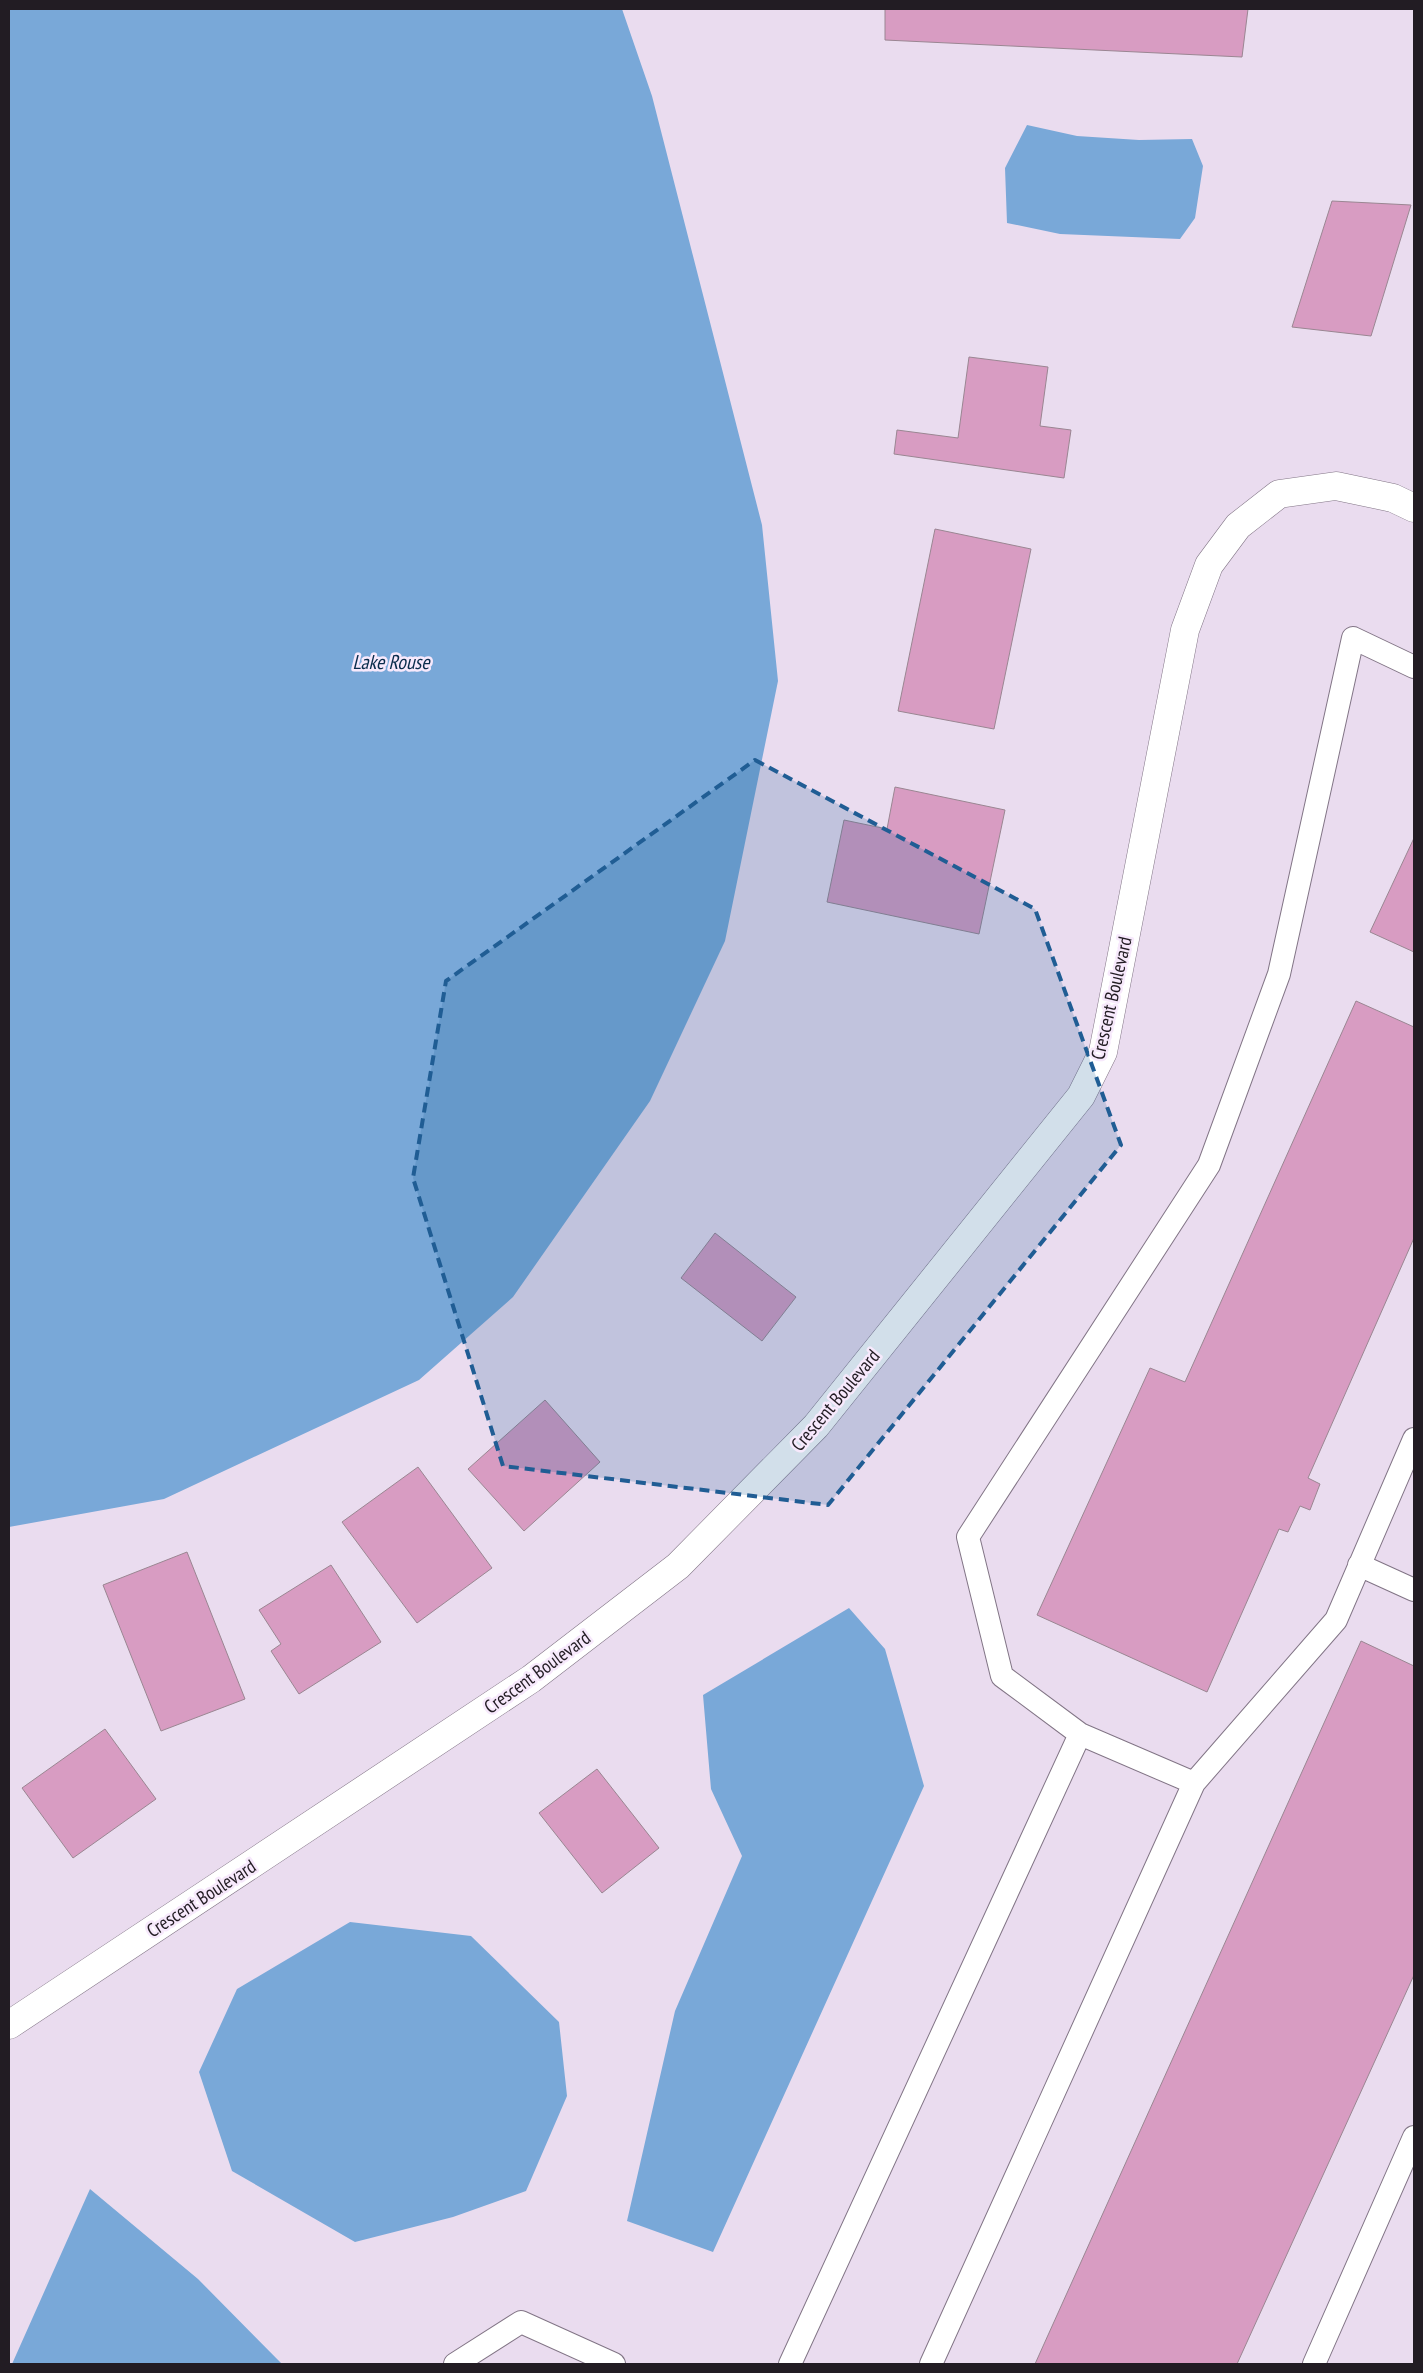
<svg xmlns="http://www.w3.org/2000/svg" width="1423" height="2373" font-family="'PT Sans Narrow',sans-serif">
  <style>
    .water { fill: #79a8d8 }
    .building { fill: #d89cc2; stroke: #9a8692 }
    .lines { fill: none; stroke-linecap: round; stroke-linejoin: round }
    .lane-casing { stroke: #827586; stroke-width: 24 }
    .street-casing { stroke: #827586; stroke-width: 29 }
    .lane { stroke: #fff; stroke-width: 22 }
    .street { stroke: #fff; stroke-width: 28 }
    .marked { fill: #205d94; fill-opacity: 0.2; stroke: #205d94; stroke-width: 4; stroke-dasharray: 10 6; stroke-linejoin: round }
    .labels { text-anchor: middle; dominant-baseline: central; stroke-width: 5; stroke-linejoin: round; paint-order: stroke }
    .street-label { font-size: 19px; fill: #221c23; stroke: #f7e9fc }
    .water-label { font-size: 20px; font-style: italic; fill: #092c4c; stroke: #f7e9fc }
  </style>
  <rect width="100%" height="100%" fill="#eadcef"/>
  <!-- water -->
  <path class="water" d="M 9,9 L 622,9 L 652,96 L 762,525 L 778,681 L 725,941 L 650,1101 L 513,1297 L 419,1380 L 164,1499 L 9,1527 Z
    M 1027,125 L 1077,136 L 1139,140 L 1192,139 L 1203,166 L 1195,218 L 1180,239 L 1060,234 L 1007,223 L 1005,168 Z
    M 849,1608 L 885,1649 L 924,1786 L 713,2252 L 627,2221 L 675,2011 L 742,1856 L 711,1789 L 703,1695 Z
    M 350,1922 L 471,1936 L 559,2022 L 567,2096 L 526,2191 L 453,2217 L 355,2242 L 232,2171 L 199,2072 L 237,1989 Z
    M 90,2189 L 198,2279 L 282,2364 L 12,2364 Z"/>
  <!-- building -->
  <path class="building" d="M 885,9 L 1248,9 L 1242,57 L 885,40 Z
    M 1332,201 L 1411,205 L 1371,336 L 1292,327 Z
    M 969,357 L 1048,367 L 1040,426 L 1071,430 L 1064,478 L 894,454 L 897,430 L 958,438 Z
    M 935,529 L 1031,549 L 994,729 L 898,711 Z
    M 895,787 L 1005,810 L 979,934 L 827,902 L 844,820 L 887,829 Z
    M 1414,838 L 1414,952 L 1370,932 Z
    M 1356,1001 L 1414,1027 L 1414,1238 L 1308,1478 L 1320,1484 L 1310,1510 L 1300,1506 L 1288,1532 L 1279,1529 L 1207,1692 L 1037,1615 L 1150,1368 L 1185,1382 Z
    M 715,1233 L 796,1297 L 762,1341 L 681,1278 Z
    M 545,1400 L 600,1462 L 524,1531 L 468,1469 Z
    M 418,1467 L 492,1568 L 417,1623 L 342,1522 Z
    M 187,1552 L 245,1699 L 161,1731 L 103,1585 Z
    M 331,1565 L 381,1642 L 299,1694 L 271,1651 L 281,1644 L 259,1610 Z
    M 1361,1641 L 1414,1666 L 1414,1975 L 1237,2364 L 1035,2364 Z
    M 105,1729 L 156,1799 L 73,1858 L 22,1788 Z
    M 597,1769 L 659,1848 L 602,1893 L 539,1813 Z"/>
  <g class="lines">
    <defs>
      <path id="lane" d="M 1359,1565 L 1414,1590
        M 1080,1734 L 1002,1676 L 968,1537 L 1209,1165 L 1279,974 L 1353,638 L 1414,667
        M 455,2364 L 521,2322 L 614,2364
        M 790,2364 L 1080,1734 L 1194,1783
        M 931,2364 L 1194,1783 L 1336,1620 L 1414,1439
        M 1314,2364 L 1414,2137"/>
      <path id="street" d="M 9,2025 L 531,1679 L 678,1566 L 816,1426 L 1081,1096 L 1103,1052 L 1185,630 L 1209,565 L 1238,526 L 1279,494 L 1336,486 L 1393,498 L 1414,508"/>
    </defs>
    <!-- lane casing -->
    <use href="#lane" class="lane-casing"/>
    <!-- street casing -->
    <use href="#street" class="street-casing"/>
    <!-- lane -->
    <use href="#lane" class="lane"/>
    <!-- street -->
    <use href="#street" class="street"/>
  </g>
  <!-- marked area -->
  <path class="marked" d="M 755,760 L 1035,909 L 1121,1145 L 828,1505 L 503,1466 L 413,1178 L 446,981 Z"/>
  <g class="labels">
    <!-- street labels -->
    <g class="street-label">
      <text transform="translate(1111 998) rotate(-77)">Crescent Boulevard</text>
      <text transform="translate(835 1400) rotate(-50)">Crescent Boulevard</text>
      <text transform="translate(537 1672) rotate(-36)">Crescent Boulevard</text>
      <text transform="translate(201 1898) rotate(-33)">Crescent Boulevard</text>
    </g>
    <!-- water labels -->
    <g class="water-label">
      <text x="391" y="662">Lake Rouse</text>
    </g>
  </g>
  <!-- border -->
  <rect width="1423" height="2373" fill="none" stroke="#221c23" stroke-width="20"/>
</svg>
